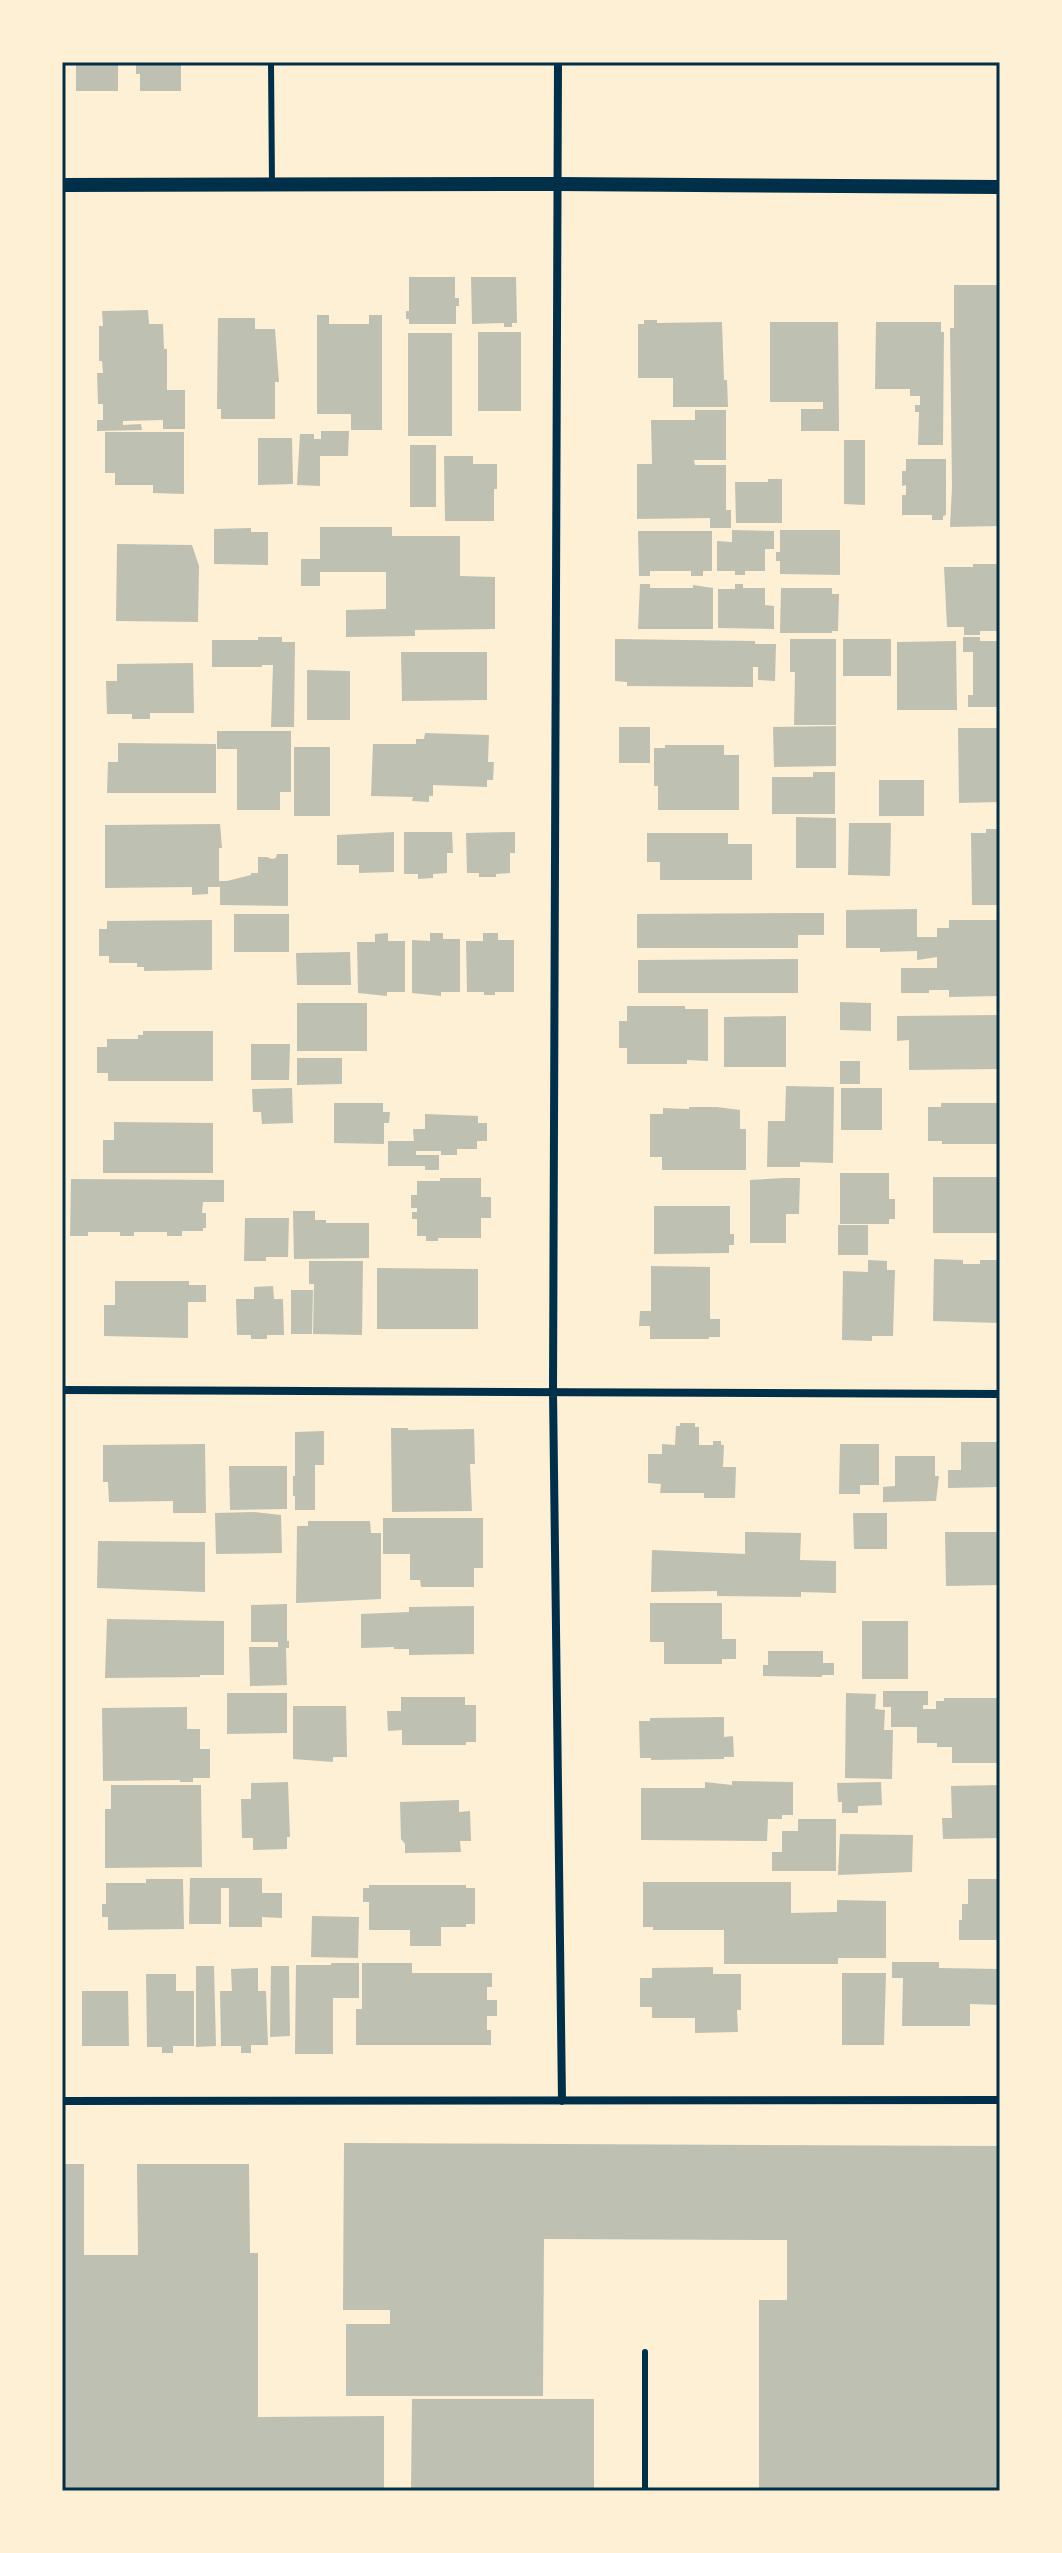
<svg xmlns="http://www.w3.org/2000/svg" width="1062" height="2553" font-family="'Sofia Sans Condensed',sans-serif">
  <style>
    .building { fill: #bec0b2 }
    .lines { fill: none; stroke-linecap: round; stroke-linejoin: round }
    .service { stroke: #003049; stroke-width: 6 }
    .minor { stroke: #003049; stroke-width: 8 }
    .tertiary { stroke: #003049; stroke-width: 14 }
    .neatline { fill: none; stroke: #003049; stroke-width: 3 }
  </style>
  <rect width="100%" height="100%" fill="#fdf0d5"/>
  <!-- building -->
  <path class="building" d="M 76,62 L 118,62 L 118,91 L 76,91 Z
    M 140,62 L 181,62 L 181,91 L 140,91 L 140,74 L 136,74 L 136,64 L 140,64 Z
    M 409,277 L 455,277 L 455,298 L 459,298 L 459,306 L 456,306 L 456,324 L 409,324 L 409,319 L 406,319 L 406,311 L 409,311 Z
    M 471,277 L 516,277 L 517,323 L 512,323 L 512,327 L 504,327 L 504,323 L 472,324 Z
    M 954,285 L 1000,285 L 1000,526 L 950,527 L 952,487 L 950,328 L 954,328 Z
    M 148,310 L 149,324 L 163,324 L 164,349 L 167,349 L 167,390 L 185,390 L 185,429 L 163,429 L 163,420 L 123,421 L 123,425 L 141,424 L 142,430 L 97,431 L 97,420 L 103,420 L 103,404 L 98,404 L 97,373 L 103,373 L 102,361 L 99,361 L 99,326 L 103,326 L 102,311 Z
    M 317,315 L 329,315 L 329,324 L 369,324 L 369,315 L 382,315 L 382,430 L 351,430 L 351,414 L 317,414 Z
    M 218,318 L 255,318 L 255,329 L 275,329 L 279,382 L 275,382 L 275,419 L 221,419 L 221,409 L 217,409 Z
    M 644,320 L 657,320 L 657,323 L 722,322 L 724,380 L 727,380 L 728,407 L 673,407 L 673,378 L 638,378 L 638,324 L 644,324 Z
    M 770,322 L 838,322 L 839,431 L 801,431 L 801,409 L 823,409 L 823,402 L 770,402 Z
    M 876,322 L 941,322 L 941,332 L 944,332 L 943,445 L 918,445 L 919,412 L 915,412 L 915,405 L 920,405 L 920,396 L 910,396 L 910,389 L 875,389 Z
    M 478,332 L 521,332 L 521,411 L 478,411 Z
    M 408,333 L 452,333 L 452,436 L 408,436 Z
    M 695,410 L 726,410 L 726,460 L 694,460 L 695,465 L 726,465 L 726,510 L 731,510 L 731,528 L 710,528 L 710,518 L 637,519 L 637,464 L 652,464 L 651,420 L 695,420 Z
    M 321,431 L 349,431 L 348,456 L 320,456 L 320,486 L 297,485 L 300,434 L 314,434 L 314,439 L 321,439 Z
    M 105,432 L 184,432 L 184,494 L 153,493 L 153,485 L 115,485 L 115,473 L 105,473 Z
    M 258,438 L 292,438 L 293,484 L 258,485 Z
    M 844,440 L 865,440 L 865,505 L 844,504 Z
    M 410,445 L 436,445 L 436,507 L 410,507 Z
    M 444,456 L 473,456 L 473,464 L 497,464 L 497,489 L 494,489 L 494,521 L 445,521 Z
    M 906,459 L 946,459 L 946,515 L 943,516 L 943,520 L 932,520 L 932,515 L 902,515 L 902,495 L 906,495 L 906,485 L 902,486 L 902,471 L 906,471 Z
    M 768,479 L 782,479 L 782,523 L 736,523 L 735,482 L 768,482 Z
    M 320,527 L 392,527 L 392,536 L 460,536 L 460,576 L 495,577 L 495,629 L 415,630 L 415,636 L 346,637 L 346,610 L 386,609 L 386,572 L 320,572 L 320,586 L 301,586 L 301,559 L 320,559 Z
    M 251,528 L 251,532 L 268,532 L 268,565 L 214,564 L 214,529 Z
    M 732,530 L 774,531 L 774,549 L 765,549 L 765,571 L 745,571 L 745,575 L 735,575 L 735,571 L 717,571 L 717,541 L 732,542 Z
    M 780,530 L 840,530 L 840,575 L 780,574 L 780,561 L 776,561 L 776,552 L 780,552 Z
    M 638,531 L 712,531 L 712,571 L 703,571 L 703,576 L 691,576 L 691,571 L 650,571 L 650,576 L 639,576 Z
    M 117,544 L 192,545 L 199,566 L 198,622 L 116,621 Z
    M 973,564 L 1000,564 L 1000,631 L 980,631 L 980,635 L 964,635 L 964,627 L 947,627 L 944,567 L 973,567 Z
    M 640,584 L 650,584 L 650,588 L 693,588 L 693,585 L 713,588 L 713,629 L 638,629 Z
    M 735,584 L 743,584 L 743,588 L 765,588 L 765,605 L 774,606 L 774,629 L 718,628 L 718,589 L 735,589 Z
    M 781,588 L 832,588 L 832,594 L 839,594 L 838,631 L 832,631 L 832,633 L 780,633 Z
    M 258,637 L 282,637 L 282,642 L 295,642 L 294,727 L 271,727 L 273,665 L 262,665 L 262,667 L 212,667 L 212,640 L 258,640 Z
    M 963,637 L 980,637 L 980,641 L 1000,641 L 1000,707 L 968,707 L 968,695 L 973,695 L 973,652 L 963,652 Z
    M 615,639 L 755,641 L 755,644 L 776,644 L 775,681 L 758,680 L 758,667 L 753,667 L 753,687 L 627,686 L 627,682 L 615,681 Z
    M 790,639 L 836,639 L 836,725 L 794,725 L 795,672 L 790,672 Z
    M 843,639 L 891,639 L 891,676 L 843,676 Z
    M 956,641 L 957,710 L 897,710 L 897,642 Z
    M 401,652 L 487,652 L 487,700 L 402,701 Z
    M 193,663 L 194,713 L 150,713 L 150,719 L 132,719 L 132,714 L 107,714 L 106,681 L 117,681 L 117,664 Z
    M 307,670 L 350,671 L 350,720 L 307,720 Z
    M 836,726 L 836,766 L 774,767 L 773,727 Z
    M 619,727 L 650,727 L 650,763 L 619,763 Z
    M 958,728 L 1000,728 L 1000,802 L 959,803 Z
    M 217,731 L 291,731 L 291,792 L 280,792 L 280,810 L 237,810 L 237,749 L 217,749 Z
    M 425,733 L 489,735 L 488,762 L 494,762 L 493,780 L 487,780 L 487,787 L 433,785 L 433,796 L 429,796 L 429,802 L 412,801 L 413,797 L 371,796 L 373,744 L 416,744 L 416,739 L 424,739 Z
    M 118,743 L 216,744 L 216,793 L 107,793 L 108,762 L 118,762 Z
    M 665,745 L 724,745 L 724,755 L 739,755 L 739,810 L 658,810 L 658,786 L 654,786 L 654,748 L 665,748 Z
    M 294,747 L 330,747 L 330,816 L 294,816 Z
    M 813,772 L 835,772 L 835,814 L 772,814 L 772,777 L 813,777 Z
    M 879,780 L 924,780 L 924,816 L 879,816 Z
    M 796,817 L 836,818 L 836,868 L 796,868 Z
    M 849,823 L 891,823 L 890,876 L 848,875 Z
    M 220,824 L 222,848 L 219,848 L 219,881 L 227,881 L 251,875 L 251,873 L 258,873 L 258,857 L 267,857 L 272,859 L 276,858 L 277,854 L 288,854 L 288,906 L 220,905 L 220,887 L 208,887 L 208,894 L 192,895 L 192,887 L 105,888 L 105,825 Z
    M 986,829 L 998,829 L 1000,833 L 999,905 L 972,905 L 971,833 L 986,833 Z
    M 394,832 L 394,872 L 359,873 L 359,865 L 337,865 L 337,835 Z
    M 404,832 L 452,832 L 453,853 L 447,853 L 447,873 L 433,874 L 433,878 L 418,879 L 418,874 L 404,874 Z
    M 515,832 L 515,853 L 510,853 L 510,873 L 496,874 L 496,877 L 479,877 L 479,873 L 467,873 L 466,833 Z
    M 647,833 L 728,833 L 728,844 L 752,844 L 752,880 L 660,880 L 660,862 L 647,862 Z
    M 917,909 L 917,937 L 937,937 L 937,928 L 949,928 L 949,920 L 1000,920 L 1000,996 L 949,997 L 949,990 L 929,990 L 929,993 L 901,993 L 901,968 L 937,968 L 937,957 L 917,960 L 917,951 L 880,952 L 880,948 L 846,948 L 846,910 Z
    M 796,913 L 824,913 L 824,935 L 798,935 L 798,948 L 637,948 L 637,914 Z
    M 234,914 L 289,914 L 289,952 L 234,952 Z
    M 212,920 L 212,970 L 144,971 L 144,967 L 137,967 L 137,963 L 109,963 L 109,956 L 99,956 L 99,929 L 107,929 L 107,921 Z
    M 388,933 L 388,941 L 405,941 L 405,992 L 387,992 L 387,996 L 358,993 L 357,942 L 375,942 L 375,934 Z
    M 430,933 L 443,933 L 443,939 L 460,939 L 460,992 L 441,992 L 441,996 L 412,993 L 412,940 L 430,941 Z
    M 483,933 L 498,933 L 498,940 L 514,940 L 514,992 L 495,992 L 495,995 L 484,995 L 484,992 L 467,992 L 466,941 L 483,941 Z
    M 350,952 L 351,985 L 297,985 L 296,953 Z
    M 798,959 L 798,993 L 638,993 L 638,960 Z
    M 840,1002 L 871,1003 L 871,1031 L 840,1030 Z
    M 297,1003 L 367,1003 L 367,1051 L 297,1051 Z
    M 627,1006 L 685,1006 L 685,1009 L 708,1009 L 708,1061 L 687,1060 L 687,1064 L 627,1064 L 627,1048 L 619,1048 L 619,1021 L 627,1021 Z
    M 1000,1015 L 1000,1069 L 909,1070 L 909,1040 L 897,1041 L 897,1016 Z
    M 786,1016 L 786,1067 L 724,1067 L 724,1017 Z
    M 143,1031 L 213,1031 L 213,1081 L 108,1081 L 108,1073 L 97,1073 L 97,1047 L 107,1047 L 107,1039 L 138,1039 L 138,1035 L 143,1035 Z
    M 251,1044 L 290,1044 L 289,1080 L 251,1080 Z
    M 297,1058 L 342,1058 L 342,1084 L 297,1085 Z
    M 840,1061 L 860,1061 L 860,1084 L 840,1084 Z
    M 786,1086 L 834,1087 L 833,1163 L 800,1162 L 800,1167 L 767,1167 L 768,1121 L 785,1121 Z
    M 292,1088 L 293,1123 L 262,1124 L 261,1112 L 253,1112 L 252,1089 Z
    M 841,1088 L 882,1088 L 882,1130 L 841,1130 Z
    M 334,1103 L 383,1103 L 383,1112 L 390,1112 L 389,1123 L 384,1123 L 384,1144 L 334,1143 Z
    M 941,1103 L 1000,1103 L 1000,1144 L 942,1144 L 942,1141 L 928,1141 L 928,1107 L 941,1107 Z
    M 689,1107 L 717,1107 L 740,1110 L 740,1129 L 746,1129 L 746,1170 L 662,1170 L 662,1157 L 650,1157 L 650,1114 L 663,1114 L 663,1108 L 689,1109 Z
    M 425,1114 L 478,1116 L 478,1123 L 487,1123 L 487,1141 L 477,1141 L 477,1149 L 457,1149 L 457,1155 L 441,1155 L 441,1151 L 416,1151 L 416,1155 L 439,1155 L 439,1170 L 425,1170 L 425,1166 L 388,1166 L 388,1141 L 414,1141 L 413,1129 L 425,1129 Z
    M 114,1122 L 213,1123 L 213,1173 L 103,1173 L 103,1140 L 114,1140 Z
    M 840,1173 L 889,1173 L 889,1199 L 895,1199 L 895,1219 L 889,1219 L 889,1224 L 840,1224 Z
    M 933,1177 L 1000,1177 L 1000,1233 L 933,1233 Z
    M 440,1178 L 481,1178 L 481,1197 L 491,1197 L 491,1218 L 481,1218 L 481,1238 L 438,1238 L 438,1241 L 426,1241 L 426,1236 L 417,1236 L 417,1219 L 412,1219 L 412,1212 L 417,1212 L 417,1208 L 411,1208 L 411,1195 L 417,1195 L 417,1181 L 440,1181 Z
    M 784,1178 L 800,1178 L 799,1214 L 786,1214 L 786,1243 L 750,1243 L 750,1180 Z
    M 71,1179 L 224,1180 L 224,1202 L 203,1202 L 202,1213 L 206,1213 L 206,1228 L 203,1228 L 203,1231 L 182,1231 L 182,1236 L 167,1236 L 167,1232 L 134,1232 L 134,1236 L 120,1236 L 120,1232 L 88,1232 L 88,1236 L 70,1236 Z
    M 654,1206 L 730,1206 L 730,1234 L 734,1234 L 734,1245 L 729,1245 L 729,1253 L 654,1254 Z
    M 293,1211 L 315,1211 L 315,1220 L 326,1220 L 326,1223 L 369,1223 L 369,1258 L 294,1259 Z
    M 245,1218 L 289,1218 L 288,1257 L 266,1257 L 266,1261 L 244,1261 Z
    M 838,1225 L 868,1225 L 868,1255 L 838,1255 Z
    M 934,1259 L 963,1260 L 963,1264 L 980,1264 L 980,1260 L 1000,1260 L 1000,1323 L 933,1321 Z
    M 868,1260 L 887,1261 L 887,1270 L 895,1270 L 893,1336 L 872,1336 L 872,1341 L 842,1340 L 843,1271 L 868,1272 Z
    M 309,1261 L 363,1261 L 362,1335 L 313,1334 L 314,1284 L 309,1284 Z
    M 651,1266 L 710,1267 L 710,1319 L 720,1319 L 720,1337 L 709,1337 L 709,1339 L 650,1339 L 650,1326 L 639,1326 L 640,1311 L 651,1311 Z
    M 377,1268 L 478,1269 L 478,1329 L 377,1329 Z
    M 115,1281 L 189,1281 L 189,1285 L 206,1285 L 206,1302 L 188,1302 L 188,1338 L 104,1336 L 104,1305 L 115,1305 Z
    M 273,1286 L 274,1299 L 283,1299 L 284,1335 L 267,1335 L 267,1339 L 251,1339 L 251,1335 L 237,1335 L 236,1299 L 254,1299 L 254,1287 Z
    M 291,1290 L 313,1290 L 312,1334 L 291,1334 Z
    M 680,1423 L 695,1423 L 695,1427 L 699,1427 L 699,1445 L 713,1445 L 713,1441 L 721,1441 L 721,1445 L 724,1445 L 723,1467 L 736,1467 L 735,1498 L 704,1498 L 704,1493 L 660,1493 L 661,1484 L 648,1483 L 648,1454 L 662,1454 L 662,1444 L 675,1445 L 676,1426 L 680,1426 Z
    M 391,1428 L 408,1428 L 408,1430 L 474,1429 L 475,1464 L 470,1464 L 472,1511 L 392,1512 Z
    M 324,1431 L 324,1465 L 315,1465 L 315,1510 L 295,1510 L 295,1496 L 293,1496 L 293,1476 L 295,1476 L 295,1432 Z
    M 961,1442 L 1000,1442 L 1000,1487 L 948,1488 L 948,1470 L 961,1470 Z
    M 205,1444 L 206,1513 L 173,1513 L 173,1501 L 109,1502 L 108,1482 L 103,1482 L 103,1445 Z
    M 840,1444 L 879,1444 L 879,1485 L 860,1485 L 860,1494 L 839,1494 Z
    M 895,1456 L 935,1456 L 935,1476 L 939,1476 L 936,1501 L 883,1502 L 883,1487 L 895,1486 Z
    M 229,1466 L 287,1466 L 287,1509 L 230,1510 Z
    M 254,1512 L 281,1515 L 282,1553 L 216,1554 L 215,1513 Z
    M 853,1513 L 887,1513 L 887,1549 L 854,1549 Z
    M 383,1518 L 483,1518 L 483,1568 L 474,1568 L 474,1587 L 421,1587 L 420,1580 L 410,1580 L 410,1554 L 383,1554 Z
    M 308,1521 L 370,1521 L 371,1533 L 381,1533 L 381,1599 L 296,1603 L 297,1526 L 308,1526 Z
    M 745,1532 L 801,1533 L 800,1560 L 836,1561 L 836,1593 L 801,1592 L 801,1597 L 717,1596 L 717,1591 L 651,1592 L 652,1550 L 745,1554 Z
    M 945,1532 L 1000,1532 L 1000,1585 L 946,1586 Z
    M 98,1541 L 205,1542 L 205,1592 L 97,1588 Z
    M 650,1603 L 722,1603 L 722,1639 L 736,1639 L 736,1659 L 722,1659 L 722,1664 L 664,1664 L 664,1642 L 650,1642 Z
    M 287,1604 L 287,1641 L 289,1641 L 289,1648 L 286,1648 L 287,1685 L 250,1686 L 249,1647 L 278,1647 L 278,1642 L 251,1642 L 251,1605 Z
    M 474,1606 L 474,1654 L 409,1655 L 409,1649 L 394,1649 L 394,1647 L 361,1648 L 361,1614 L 409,1612 L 409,1607 Z
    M 107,1619 L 224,1621 L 224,1675 L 200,1675 L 200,1677 L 105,1678 Z
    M 862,1621 L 908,1621 L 908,1679 L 862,1679 Z
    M 768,1651 L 823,1651 L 823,1663 L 834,1663 L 834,1675 L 822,1675 L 822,1677 L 763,1676 L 763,1665 L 768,1665 Z
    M 883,1691 L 928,1691 L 928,1705 L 923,1705 L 923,1709 L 936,1709 L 936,1701 L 944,1701 L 944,1698 L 1000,1698 L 999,1763 L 952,1763 L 952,1747 L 937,1747 L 937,1743 L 917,1743 L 917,1727 L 891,1727 L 891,1707 L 883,1707 Z
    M 227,1693 L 287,1693 L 287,1733 L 227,1734 Z
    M 846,1693 L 876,1694 L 875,1709 L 885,1710 L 884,1730 L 893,1730 L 892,1779 L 845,1778 Z
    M 401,1697 L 465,1697 L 465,1705 L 476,1705 L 476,1742 L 466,1742 L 466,1745 L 402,1745 L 402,1730 L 388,1731 L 387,1711 L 401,1711 Z
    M 293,1706 L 346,1706 L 347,1757 L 333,1757 L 333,1762 L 293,1759 Z
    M 187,1707 L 187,1729 L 200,1729 L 200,1749 L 210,1749 L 210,1778 L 193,1778 L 193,1782 L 180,1782 L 180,1780 L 103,1781 L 102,1708 Z
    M 724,1717 L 724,1737 L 733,1736 L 734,1757 L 724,1757 L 724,1759 L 651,1760 L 651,1758 L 640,1758 L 639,1721 L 650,1721 L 650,1718 Z
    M 732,1781 L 793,1782 L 793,1815 L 782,1815 L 782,1819 L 768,1819 L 767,1841 L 641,1840 L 641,1788 L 705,1788 L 705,1782 L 732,1785 Z
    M 288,1782 L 290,1837 L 287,1837 L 287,1849 L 253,1850 L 253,1838 L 242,1838 L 241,1799 L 251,1799 L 251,1783 Z
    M 881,1782 L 882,1805 L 858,1806 L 858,1813 L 842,1813 L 842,1802 L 838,1802 L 837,1783 Z
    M 111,1785 L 201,1785 L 202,1867 L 105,1868 L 105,1809 L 111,1809 Z
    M 1000,1785 L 1000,1838 L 943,1839 L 942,1818 L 952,1818 L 951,1786 Z
    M 459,1800 L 459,1812 L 470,1811 L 471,1841 L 460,1841 L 461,1852 L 405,1853 L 405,1844 L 401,1839 L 400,1802 Z
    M 798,1819 L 836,1819 L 836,1871 L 772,1871 L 772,1852 L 782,1852 L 782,1831 L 798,1831 Z
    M 840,1834 L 913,1835 L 912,1872 L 838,1875 Z
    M 190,1878 L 262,1878 L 262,1893 L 282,1893 L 282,1918 L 262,1917 L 262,1927 L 229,1927 L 229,1888 L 221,1888 L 221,1924 L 189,1924 Z
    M 146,1879 L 183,1879 L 184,1929 L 108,1930 L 108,1917 L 102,1917 L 102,1904 L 106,1904 L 106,1883 L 146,1883 Z
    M 968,1879 L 1000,1879 L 1000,1940 L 959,1940 L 959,1920 L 962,1920 L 962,1904 L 968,1904 Z
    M 643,1882 L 791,1882 L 791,1913 L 837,1912 L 837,1900 L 886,1901 L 886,1958 L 838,1958 L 838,1964 L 724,1964 L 724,1930 L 653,1930 L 653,1927 L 643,1927 Z
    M 369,1885 L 466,1885 L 466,1888 L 475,1888 L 475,1924 L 466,1924 L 466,1927 L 441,1927 L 441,1946 L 410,1946 L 410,1930 L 369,1930 L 369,1902 L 363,1902 L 363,1888 L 369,1888 Z
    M 312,1916 L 359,1917 L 358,1958 L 311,1957 Z
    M 892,1962 L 939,1962 L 939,1968 L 1000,1969 L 1000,2005 L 970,2004 L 970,2026 L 902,2026 L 903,1978 L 892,1978 Z
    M 331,1963 L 359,1963 L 359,1998 L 333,1998 L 333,2054 L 295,2054 L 296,1965 L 331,1965 Z
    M 362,1963 L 412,1963 L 412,1973 L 492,1973 L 492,1987 L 487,1987 L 487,2000 L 497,2000 L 497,2016 L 487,2016 L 487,2030 L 491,2030 L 491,2045 L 356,2045 L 356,2009 L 362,2009 Z
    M 196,1966 L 214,1966 L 216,2046 L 196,2047 Z
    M 271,1966 L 289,1966 L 290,2036 L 270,2037 Z
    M 713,1967 L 713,1974 L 741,1974 L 741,2010 L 737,2010 L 738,2032 L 695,2033 L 695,2018 L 652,2018 L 652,2007 L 640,2007 L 640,1978 L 652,1978 L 652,1968 Z
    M 258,1968 L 258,1991 L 266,1991 L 268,2045 L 251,2045 L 251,2053 L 241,2053 L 241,2046 L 221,2046 L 220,1991 L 232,1991 L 231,1969 Z
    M 842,1973 L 886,1973 L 884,2045 L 842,2045 Z
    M 146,1974 L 176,1974 L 176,1991 L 194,1991 L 194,2046 L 173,2046 L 173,2053 L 162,2053 L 162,2047 L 147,2047 Z
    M 82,1991 L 128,1991 L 129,2046 L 82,2046 Z
    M 344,2143 L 1000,2146 L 1000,2491 L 759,2491 L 759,2300 L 787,2300 L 787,2240 L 544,2239 L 543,2396 L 346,2396 L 346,2324 L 390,2324 L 390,2310 L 343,2310 Z
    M 62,2164 L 84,2164 L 84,2255 L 138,2255 L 137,2164 L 249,2164 L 250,2253 L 258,2253 L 258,2417 L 384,2416 L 384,2491 L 62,2491 Z
    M 412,2399 L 594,2399 L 594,2491 L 411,2491 Z"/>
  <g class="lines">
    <!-- service -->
    <path class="service" d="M 271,62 L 272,185
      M 645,2491 L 645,2352"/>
    <!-- minor -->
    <path class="minor" d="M 558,62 L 553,1392 L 562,2101
      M 62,1390 L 1000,1394
      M 62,2101 L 1000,2100"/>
    <!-- tertiary -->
    <path class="tertiary" d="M 62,185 L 557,184 L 1000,187"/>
  </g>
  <!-- border -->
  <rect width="1062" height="2553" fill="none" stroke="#fdf0d5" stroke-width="128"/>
  <rect x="64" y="64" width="934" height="2425" class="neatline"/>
</svg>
